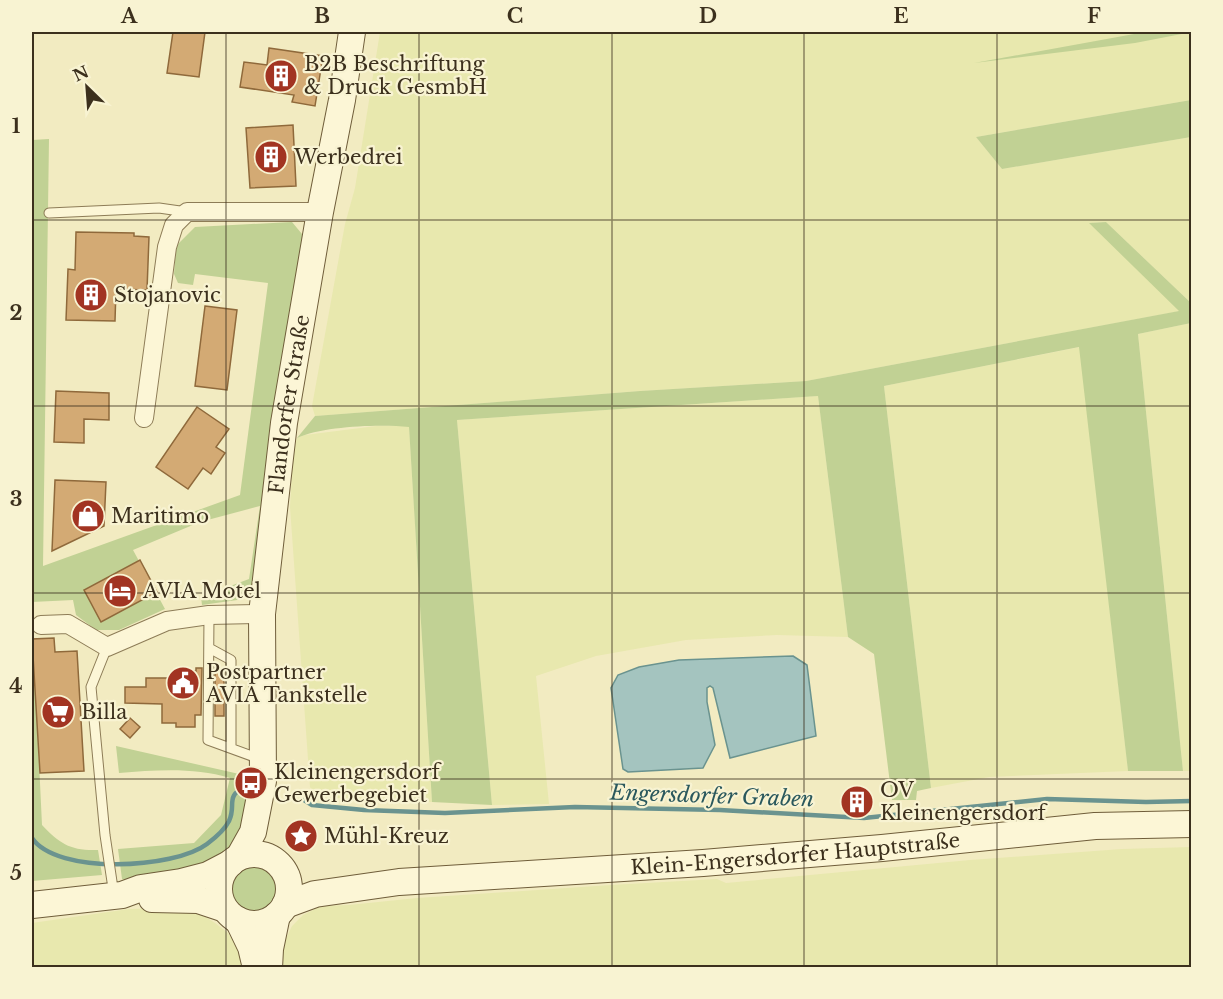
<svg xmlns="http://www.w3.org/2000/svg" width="1223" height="999" font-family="'Libre Baskerville',serif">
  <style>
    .farmland { fill: #e8e8ae }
    .green { fill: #c1d194 }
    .water { fill: #a4c4bf; stroke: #6a938f; stroke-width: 1.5 }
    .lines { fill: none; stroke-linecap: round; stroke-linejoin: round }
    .stream { stroke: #6a938f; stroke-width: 4.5 }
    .building { fill: #d3aa74; stroke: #8f693b; stroke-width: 1.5 }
    .lane-casing { stroke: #8d7c57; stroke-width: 11 }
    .street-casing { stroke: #8d7c57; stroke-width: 20 }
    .secondary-casing { stroke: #6f5d3a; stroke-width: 28 }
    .lane { stroke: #fcf6d6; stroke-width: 9 }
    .street { stroke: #fcf6d6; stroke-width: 18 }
    .secondary { stroke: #fcf6d6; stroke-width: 26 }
    .grid { fill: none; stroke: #3c301d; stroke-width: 1.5; stroke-opacity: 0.55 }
    .labels { text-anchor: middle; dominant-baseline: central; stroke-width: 4.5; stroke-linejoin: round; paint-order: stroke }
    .poi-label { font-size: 20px; fill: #3c301d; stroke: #f8f3d2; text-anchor: start }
    .street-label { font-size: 20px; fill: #3c301d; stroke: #f8f3d2 }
    .water-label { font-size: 21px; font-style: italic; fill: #2a585d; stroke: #f8f3d2 }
    .neatline { fill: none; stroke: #3c301d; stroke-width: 2 }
    .grid-label { font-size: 20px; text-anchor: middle; font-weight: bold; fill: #3c301d }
  </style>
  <rect width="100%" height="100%" fill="#f2ebc1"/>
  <!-- farmland -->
  <path class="farmland" d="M 380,32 L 1191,32 L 1191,100 L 976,137 L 1002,169 L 1191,137 L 1191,303 L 1106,222 L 1090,223 L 1180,311 L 806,381 L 640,391 L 315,416 L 312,406 L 345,224 L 355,188 Z
    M 1191,323 L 1191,771 L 1183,771 L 1138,334 Z
    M 1080,347 L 1128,771 L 989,777 L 931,788 L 884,386 Z
    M 818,396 L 848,637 L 777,635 L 686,640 L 596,656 L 536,676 L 549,804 L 492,805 L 457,420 Z
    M 376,426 L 409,426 L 432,802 L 316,797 L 310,787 L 290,507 L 293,454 L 297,438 L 305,435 Z
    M 1191,847 L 1191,967 L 280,968 L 283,945 L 292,926 L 303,915 L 321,906 L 349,905 L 417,898 L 611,885 L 717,879 L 726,883 L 970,860 L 1122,849 Z
    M 172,908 L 198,912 L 215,923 L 228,933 L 239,950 L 246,968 L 32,968 L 32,923 L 129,909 Z"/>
  <!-- green -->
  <path class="green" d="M 1145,32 L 1192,32 L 1135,43 L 974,63 Z
    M 1191,100 L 1191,137 L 1002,169 L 976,137 Z
    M 49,139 L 43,566 L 240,495 L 268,283 L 195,274 L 193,285 L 178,283 L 174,274 L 176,246 L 195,227 L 292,222 L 307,240 L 254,585 L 237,600 L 202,605 L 201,597 L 249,579 L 260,506 L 200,522 L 133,550 L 165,609 L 119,630 L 96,630 L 76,615 L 73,600 L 32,602 L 32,140 Z
    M 1106,222 L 1191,303 L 1191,323 L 1138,334 L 1183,771 L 1128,771 L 1079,347 L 884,386 L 931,788 L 917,791 L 916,800 L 892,800 L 874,654 L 848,637 L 818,396 L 457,420 L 492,805 L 432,802 L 409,427 C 380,424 323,426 297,438 L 315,416 L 640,391 L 806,381 L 1179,311 L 1089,223 Z
    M 32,614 L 42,825 C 60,844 71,851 98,850 L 102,875 L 32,881 Z
    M 116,746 L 248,776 L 253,802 L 250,822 L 225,858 L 132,882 L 122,879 L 118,849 L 194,843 L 221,815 L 230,778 C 194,767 156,770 119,773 Z
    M228 889a26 26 0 1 1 52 0a26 26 0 1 1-52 0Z"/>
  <!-- water -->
  <path class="water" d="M 793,656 L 807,665 L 816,736 L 730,758 L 713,688 L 710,686 L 707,688 L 707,702 L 715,745 L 703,768 L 628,772 L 623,769 L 611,688 L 618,675 L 639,667 L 679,660 Z"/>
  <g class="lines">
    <!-- stream -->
    <path class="stream" d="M 304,800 L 312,805 L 364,810 L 445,813 L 575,807 L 720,810 L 864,818 L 1047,799 L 1146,802 L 1192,801
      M 32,838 C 57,875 174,869 207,844 C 215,838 225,829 229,821 C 237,804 224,797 246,786"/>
  </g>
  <!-- building -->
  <path class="building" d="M 173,32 L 205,32 L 199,77 L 167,73 Z
    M 269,48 L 323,56 L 315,106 L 292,102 L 294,95 L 240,87 L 244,62 L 267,65 Z
    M 293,125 L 296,186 L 250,188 L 246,128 Z
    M 76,232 L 134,233 L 134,236 L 149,237 L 147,290 L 116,289 L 115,321 L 66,320 L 68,269 L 75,270 Z
    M 205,306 L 237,310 L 227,390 L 195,386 Z
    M 56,391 L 109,393 L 109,420 L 84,419 L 84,443 L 54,442 Z
    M 197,407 L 229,429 L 216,447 L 225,453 L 211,474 L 203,468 L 188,489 L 156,467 Z
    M 55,480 L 106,482 L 104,526 L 52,551 Z
    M 140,560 L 157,592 L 101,622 L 84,590 Z
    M 54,638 L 55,652 L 77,651 L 84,771 L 40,773 L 32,639 Z
    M 196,668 L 202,668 L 201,715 L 195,715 L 195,727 L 176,727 L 176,723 L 162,723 L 162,704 L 125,703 L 125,687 L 146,687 L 146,678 L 176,678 L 180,671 L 196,671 Z
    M 215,668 L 224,669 L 224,716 L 215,716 Z
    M 130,718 L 140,727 L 130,738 L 120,729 Z"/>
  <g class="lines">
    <defs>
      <path id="lane" d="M 49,213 L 159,208 L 187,212
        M 209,615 L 208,740 L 260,759
        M 107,647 L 91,687 L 105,835 L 114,895
        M 209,648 L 231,660 L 231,748"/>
      <path id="street" d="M 144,418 L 167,247 L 174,225 L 187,212 L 320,212
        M 41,625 L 68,624 L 107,647 L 167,621 L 209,615 L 262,614"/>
      <g id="secondary">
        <circle cx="254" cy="889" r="35"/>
        <path id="s1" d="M 239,857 L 253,832 L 263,781 L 262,614 L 284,423 L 320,212 L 342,100 L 352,32"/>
        <path d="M 152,899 L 198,900 L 225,909"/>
        <path d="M 32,905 L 122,895 L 141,888 L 181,882 L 208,875 L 231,863"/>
        <path id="s2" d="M 285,905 L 315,894 L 399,882 L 703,863 L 882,848 L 1095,826 L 1192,824"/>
        <path d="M 238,920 L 251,947 L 256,968"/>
        <path d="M 269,968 L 270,949 L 277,915"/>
      </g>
    </defs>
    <!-- lane casing -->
    <use href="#lane" class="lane-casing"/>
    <!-- street casing -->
    <use href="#street" class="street-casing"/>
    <!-- secondary casing -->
    <use href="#secondary" class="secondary-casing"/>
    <!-- lane -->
    <use href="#lane" class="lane"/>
    <!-- street -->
    <use href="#street" class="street"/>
    <!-- secondary -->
    <use href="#secondary" class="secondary"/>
  </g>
  <!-- grid -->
  <path class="grid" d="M 226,32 L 226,968M 419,32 L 419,968M 612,32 L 612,968M 804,32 L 804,968M 997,32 L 997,968M 32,220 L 1192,220M 32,406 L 1192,406M 32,593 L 1192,593M 32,779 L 1192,779"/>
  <!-- icons -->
  <defs>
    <symbol id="building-disc" viewBox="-11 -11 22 22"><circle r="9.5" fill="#a23422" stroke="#f8f3d2"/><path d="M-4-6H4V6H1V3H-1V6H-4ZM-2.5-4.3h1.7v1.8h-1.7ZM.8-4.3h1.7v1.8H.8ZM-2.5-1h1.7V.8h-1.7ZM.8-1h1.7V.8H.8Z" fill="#fff"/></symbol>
    <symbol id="shop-disc" viewBox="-11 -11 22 22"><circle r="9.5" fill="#a23422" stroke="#f8f3d2"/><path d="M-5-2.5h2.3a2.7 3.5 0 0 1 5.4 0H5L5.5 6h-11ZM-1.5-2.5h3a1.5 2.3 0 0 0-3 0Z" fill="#fff"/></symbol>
    <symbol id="hotel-disc" viewBox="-11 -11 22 22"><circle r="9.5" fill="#a23422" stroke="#f8f3d2"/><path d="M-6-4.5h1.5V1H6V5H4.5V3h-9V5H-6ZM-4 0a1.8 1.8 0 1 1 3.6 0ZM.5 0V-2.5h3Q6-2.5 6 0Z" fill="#fff"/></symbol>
    <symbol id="civic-disc" viewBox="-11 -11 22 22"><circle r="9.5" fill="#a23422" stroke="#f8f3d2"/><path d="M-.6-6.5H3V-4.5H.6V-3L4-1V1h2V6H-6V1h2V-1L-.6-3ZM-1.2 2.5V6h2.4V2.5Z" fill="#fff"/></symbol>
    <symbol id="supermarket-disc" viewBox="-11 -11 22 22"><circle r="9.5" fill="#a23422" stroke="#f8f3d2"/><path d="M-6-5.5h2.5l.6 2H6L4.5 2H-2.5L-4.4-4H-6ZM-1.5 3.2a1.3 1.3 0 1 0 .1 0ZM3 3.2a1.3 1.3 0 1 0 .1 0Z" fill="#fff"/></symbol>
    <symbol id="bus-disc" viewBox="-11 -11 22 22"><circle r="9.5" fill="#a23422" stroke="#f8f3d2"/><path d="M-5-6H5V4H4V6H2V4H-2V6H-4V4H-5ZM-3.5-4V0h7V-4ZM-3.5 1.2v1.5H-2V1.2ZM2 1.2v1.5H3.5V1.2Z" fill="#fff"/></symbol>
    <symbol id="sight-disc" viewBox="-11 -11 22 22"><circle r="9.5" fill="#a23422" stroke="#f8f3d2"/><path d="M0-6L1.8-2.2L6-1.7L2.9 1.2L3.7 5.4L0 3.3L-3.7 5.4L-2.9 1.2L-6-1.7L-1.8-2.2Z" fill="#fff"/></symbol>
  </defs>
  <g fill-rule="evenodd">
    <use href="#building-disc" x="262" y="57" width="38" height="38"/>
    <use href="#building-disc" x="252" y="138" width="38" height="38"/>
    <use href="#building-disc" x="72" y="276" width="38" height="38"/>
    <use href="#shop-disc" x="69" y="497" width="38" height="38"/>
    <use href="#hotel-disc" x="101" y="572" width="38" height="38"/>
    <use href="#civic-disc" x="164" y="664" width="38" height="38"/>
    <use href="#supermarket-disc" x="39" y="693" width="38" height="38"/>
    <use href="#bus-disc" x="232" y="764" width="38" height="38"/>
    <use href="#building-disc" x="838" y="783" width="38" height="38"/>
    <use href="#sight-disc" x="282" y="817" width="38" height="38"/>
  </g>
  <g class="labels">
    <!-- poi labels -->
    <g class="poi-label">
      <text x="304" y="64">B2B Beschriftung<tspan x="304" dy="23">&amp; Druck GesmbH</tspan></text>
      <text x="294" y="157">Werbedrei</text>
      <text x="114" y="295">Stojanovic</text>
      <text x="111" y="516">Maritimo</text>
      <text x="143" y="591">AVIA Motel</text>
      <text x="206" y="672">Postpartner<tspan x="206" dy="23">AVIA Tankstelle</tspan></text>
      <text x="81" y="712">Billa</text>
      <text x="274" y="772">Kleinengersdorf<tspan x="274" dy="23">Gewerbegebiet</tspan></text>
      <text x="880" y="790">OV<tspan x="880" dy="23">Kleinengersdorf</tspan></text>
      <text x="324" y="836">Mühl-Kreuz</text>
    </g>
    <!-- street labels -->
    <g class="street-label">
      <text stroke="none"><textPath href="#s1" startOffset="459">Flandorfer Straße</textPath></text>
      <text stroke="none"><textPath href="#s2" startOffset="514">Klein-Engersdorfer Hauptstraße</textPath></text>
    </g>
    <!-- water labels -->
    <g class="water-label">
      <text transform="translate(712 796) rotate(2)">Engersdorfer Graben</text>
    </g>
  </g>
  <!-- border -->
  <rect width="1223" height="999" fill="none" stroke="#f8f3d2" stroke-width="66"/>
  <!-- north arrow -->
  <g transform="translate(87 87) rotate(335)" stroke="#f8f3d2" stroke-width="4.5" paint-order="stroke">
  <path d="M0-4.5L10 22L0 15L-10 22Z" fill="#3c301d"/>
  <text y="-9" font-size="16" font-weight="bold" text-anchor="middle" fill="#3c301d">N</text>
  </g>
  <rect x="33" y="33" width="1157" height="933" class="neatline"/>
  <g class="grid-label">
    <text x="129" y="23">A</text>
    <text x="322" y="23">B</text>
    <text x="515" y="23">C</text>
    <text x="708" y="23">D</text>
    <text x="901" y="23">E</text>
    <text x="1094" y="23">F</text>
    <text x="16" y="133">1</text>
    <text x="16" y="320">2</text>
    <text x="16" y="506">3</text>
    <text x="16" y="693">4</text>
    <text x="16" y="880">5</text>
  </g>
</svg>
